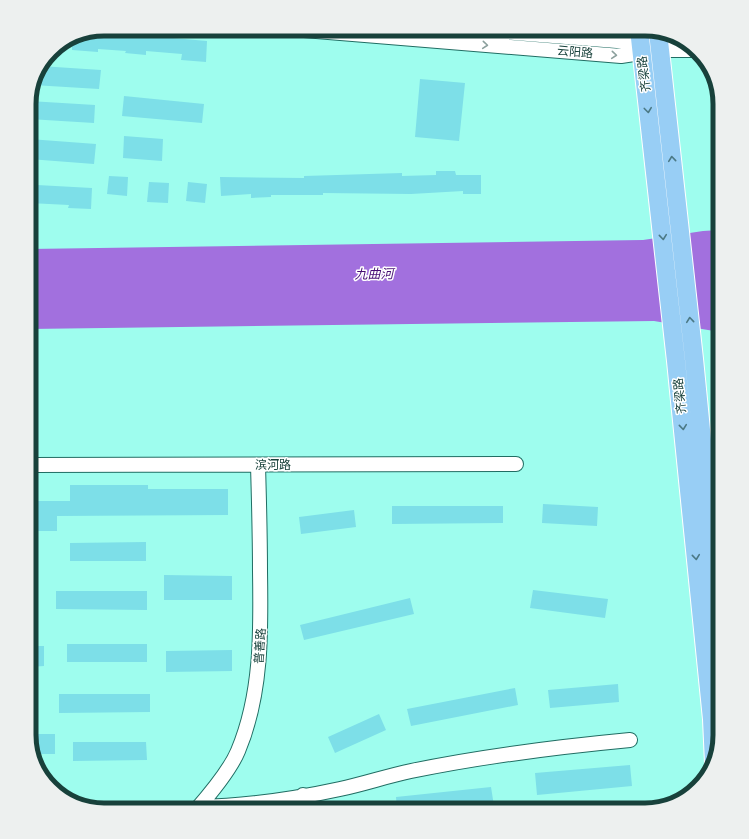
<svg xmlns="http://www.w3.org/2000/svg" width="749" height="839" font-family="'Roboto Condensed','Noto Sans SC',sans-serif">
  <style>
    .water { fill: #a270de }
    .building { fill: #7ddfe8 }
    .lines { fill: none; stroke-linecap: round; stroke-linejoin: round }
    .minor-casing { stroke: #216d63; stroke-width: 16 }
    .major-casing { stroke: #fff; stroke-width: 20 }
    .minor { stroke: #fff; stroke-width: 14 }
    .major { stroke: #98cef5; stroke-width: 18 }
    .oneway { stroke: #8ca09d }
    .oneway2 { stroke: #4b7985 }
    .labels { text-anchor: middle; dominant-baseline: central; stroke-width: 3; stroke-linejoin: round; paint-order: stroke }
    .street-label { font-size: 12px; fill: #18413b; stroke: #fff }
    .water-label { font-size: 13px; font-style: italic; fill: #470e74; stroke: #fff }
    .rim { fill: none; stroke: #18413b; stroke-width: 5 }
  </style>
  <rect width="100%" height="100%" fill="#9efdee"/>
  <!-- water -->
  <path class="water" d="M 720,230 L 720,332 L 654,321 L 29,329 L 29,249 L 643,240 L 703,231 Z"/>
  <!-- building -->
  <path class="building" d="M 99,31 L 99,33 L 127,36 L 127,34 L 207,41 L 206,62 L 181,60 L 182,54 L 146,51 L 146,55 L 125,53 L 126,51 L 98,49 L 98,52 L 72,50 L 72,41 Z
    M 40,66 L 101,70 L 99,89 L 33,85 L 37,71 Z
    M 420,79 L 465,83 L 459,141 L 415,137 Z
    M 124,96 L 204,104 L 202,123 L 122,116 Z
    M 29,101 L 95,105 L 94,123 L 29,119 Z
    M 124,136 L 163,139 L 162,161 L 123,158 Z
    M 29,139 L 96,144 L 94,164 L 29,159 Z
    M 436,171 L 455,171 L 456,175 L 481,175 L 481,194 L 463,194 L 463,191 L 411,194 L 323,193 L 323,195 L 271,195 L 271,197 L 251,198 L 251,194 L 221,196 L 220,177 L 304,178 L 304,176 L 402,173 L 402,176 L 436,175 Z
    M 109,176 L 128,177 L 127,196 L 107,194 Z
    M 149,182 L 169,183 L 168,203 L 147,202 Z
    M 188,182 L 207,184 L 205,203 L 186,201 Z
    M 29,183 L 37,183 L 37,185 L 92,188 L 91,209 L 68,208 L 69,205 L 29,203 Z
    M 70,485 L 148,485 L 148,489 L 228,489 L 228,515 L 57,516 L 57,531 L 29,531 L 29,501 L 70,501 Z
    M 543,504 L 598,507 L 597,526 L 542,523 Z
    M 392,506 L 503,506 L 503,523 L 392,524 Z
    M 354,510 L 356,527 L 301,534 L 299,517 Z
    M 146,542 L 146,561 L 70,561 L 70,543 Z
    M 164,575 L 232,576 L 232,600 L 164,600 Z
    M 533,590 L 608,599 L 605,618 L 530,608 Z
    M 56,591 L 147,591 L 147,610 L 56,609 Z
    M 410,598 L 414,614 L 304,640 L 300,625 Z
    M 67,644 L 147,644 L 147,662 L 67,662 Z
    M 29,646 L 44,646 L 44,666 L 29,667 Z
    M 232,650 L 232,671 L 166,672 L 166,651 Z
    M 618,684 L 619,702 L 550,708 L 548,690 Z
    M 515,688 L 518,705 L 411,726 L 407,709 Z
    M 59,694 L 150,694 L 150,712 L 59,713 Z
    M 379,714 L 386,730 L 335,753 L 328,737 Z
    M 29,734 L 55,734 L 55,754 L 35,754 Z
    M 73,742 L 146,742 L 147,760 L 73,761 Z
    M 630,765 L 632,786 L 537,795 L 535,773 Z
    M 491,787 L 494,806 L 460,810 L 397,810 L 396,797 Z"/>
  <g class="lines">
    <defs>
      <path id="minor" d="M 292,29 L 621,56 L 660,50 L 695,50
        M 463,29 L 617,41 L 650,48
        M 29,465 L 516,464
        M 303,795 L 303,810
        M 198,807 C 245,806 294,799 340,789 C 364,784 387,776 411,771 C 484,756 556,747 630,740
        M 196,810 C 210,794 230,770 238,751 C 262,694 261,631 260,571 C 260,536 259,500 258,465"/>
      <path id="major" d="M 639,29 L 676,361 L 712,719 L 714,763
        M 658,32 L 694,359 L 720,622"/>
    </defs>
    <!-- minor casing -->
    <use href="#minor" class="minor-casing"/>
    <!-- major casing -->
    <use href="#major" class="major-casing"/>
    <!-- minor -->
    <use href="#minor" class="minor"/>
    <!-- major -->
    <use href="#major" class="major"/>
  </g>
  <!-- one-way arrows -->
  <defs><path id="oneway-chevron" d="M-2-3.5L2.5 0L-2 3.5" fill="none" stroke-width="1.6" stroke-linecap="round" stroke-linejoin="round"/></defs>
  <g class="oneway">
    <use href="#oneway-chevron" transform="translate(485 45) rotate(5)"/>
    <use href="#oneway-chevron" transform="translate(614 55) rotate(5)"/>
  </g>
  <g class="oneway2">
    <use href="#oneway-chevron" transform="translate(648 110) rotate(83)"/>
    <use href="#oneway-chevron" transform="translate(672 159) rotate(-96)"/>
    <use href="#oneway-chevron" transform="translate(663 237) rotate(84)"/>
    <use href="#oneway-chevron" transform="translate(690 320) rotate(-96)"/>
    <use href="#oneway-chevron" transform="translate(683 427) rotate(84)"/>
    <use href="#oneway-chevron" transform="translate(696 557) rotate(84)"/>
  </g>
  <g class="labels">
    <!-- street labels -->
    <g class="street-label">
      <text transform="translate(575 52) rotate(5)">云阳路</text>
      <text transform="translate(644 74) rotate(-97)">齐梁路</text>
      <text transform="translate(680 396) rotate(-96)">齐梁路</text>
      <text x="273" y="465">滨河路</text>
      <text transform="translate(260 646) rotate(-86)">普善路</text>
    </g>
    <!-- water labels -->
    <g class="water-label">
      <text transform="translate(374 274) rotate(-1)">九曲河</text>
    </g>
  </g>
  <!-- crop -->
  <path d="M0 0H749V839H0ZM104 36H645A68 68 0 0 1 713 104V735A68 68 0 0 1 645 803H104A68 68 0 0 1 36 735V104A68 68 0 0 1 104 36Z" fill="#edf0ef" fill-rule="evenodd"/>
  <path class="rim" d="M104 36H645A68 68 0 0 1 713 104V735A68 68 0 0 1 645 803H104A68 68 0 0 1 36 735V104A68 68 0 0 1 104 36Z"/>
</svg>
